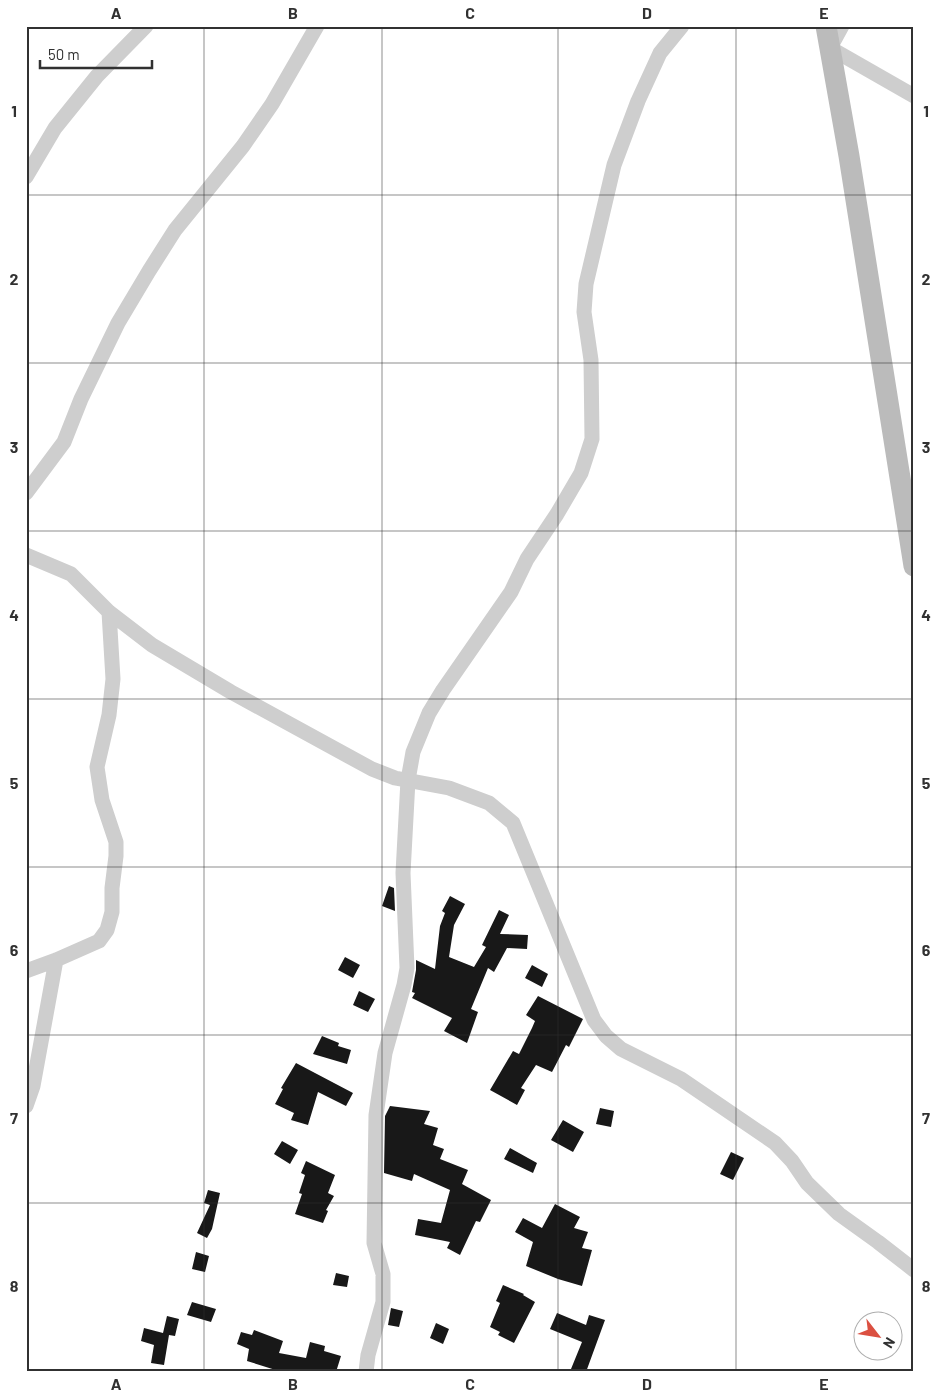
<svg xmlns="http://www.w3.org/2000/svg" width="940" height="1398" font-family="Barlow,sans-serif">
  <style>
    .building { fill: #181818 }
    .lines { fill: none; stroke-linecap: round; stroke-linejoin: round }
    .minor { stroke: #cecece; stroke-width: 15 }
    .secondary { stroke: #bbb; stroke-width: 21 }
    .grid { fill: none; stroke: #313131; stroke-width: 1; stroke-opacity: 0.55 }
    .neatline { fill: none; stroke: #313131; stroke-width: 2 }
    .grid-label { font-size: 16px; text-anchor: middle; font-weight: bold; fill: #313131 }
  </style>
  <rect width="100%" height="100%" fill="#fff"/>
  <!-- building -->
  <path class="building" d="M 389,886 L 394,888 L 395,911 L 382,906 Z
    M 450,896 L 465,904 L 454,925 L 449,957 L 474,967 L 486,947 L 482,945 L 499,910 L 509,915 L 500,934 L 528,935 L 527,949 L 507,948 L 494,972 L 488,968 L 471,1009 L 478,1012 L 467,1043 L 444,1031 L 452,1018 L 412,998 L 415,993 L 412,992 L 416,970 L 416,960 L 435,969 L 440,926 L 445,913 L 442,911 Z
    M 345,957 L 360,965 L 353,978 L 338,970 Z
    M 532,965 L 548,974 L 542,987 L 525,978 Z
    M 359,991 L 375,999 L 368,1012 L 353,1005 Z
    M 538,996 L 583,1019 L 569,1047 L 566,1045 L 552,1072 L 536,1065 L 521,1088 L 525,1090 L 517,1105 L 490,1090 L 513,1051 L 519,1054 L 532,1028 L 535,1021 L 526,1015 Z
    M 322,1036 L 339,1043 L 338,1046 L 351,1050 L 347,1064 L 313,1054 Z
    M 296,1063 L 353,1093 L 346,1106 L 318,1092 L 308,1125 L 291,1120 L 294,1113 L 275,1104 L 283,1089 L 281,1088 Z
    M 390,1106 L 430,1111 L 424,1124 L 438,1128 L 433,1145 L 444,1149 L 440,1159 L 468,1170 L 462,1184 L 491,1200 L 480,1222 L 476,1221 L 460,1255 L 447,1248 L 450,1242 L 415,1235 L 418,1219 L 441,1223 L 450,1190 L 414,1174 L 412,1181 L 384,1173 L 385,1116 Z
    M 600,1108 L 614,1111 L 611,1127 L 596,1124 Z
    M 563,1120 L 584,1132 L 573,1152 L 551,1140 Z
    M 282,1141 L 298,1150 L 290,1164 L 274,1154 Z
    M 510,1148 L 537,1163 L 533,1173 L 504,1159 Z
    M 731,1152 L 744,1158 L 733,1180 L 720,1174 Z
    M 306,1161 L 335,1175 L 328,1193 L 334,1196 L 326,1210 L 328,1211 L 323,1223 L 295,1214 L 302,1194 L 299,1193 L 305,1175 L 301,1173 Z
    M 208,1190 L 220,1193 L 212,1229 L 207,1238 L 197,1233 L 210,1205 L 204,1203 Z
    M 555,1204 L 580,1217 L 574,1228 L 588,1232 L 582,1248 L 592,1250 L 582,1286 L 558,1279 L 526,1266 L 533,1242 L 515,1232 L 523,1218 L 542,1228 Z
    M 196,1252 L 209,1256 L 205,1272 L 192,1269 Z
    M 336,1273 L 349,1276 L 347,1287 L 333,1285 Z
    M 503,1285 L 524,1294 L 523,1295 L 535,1302 L 514,1343 L 498,1335 L 500,1332 L 490,1327 L 500,1303 L 496,1301 Z
    M 192,1302 L 216,1309 L 211,1322 L 187,1315 Z
    M 391,1308 L 403,1311 L 399,1327 L 388,1325 Z
    M 557,1313 L 586,1325 L 589,1315 L 605,1320 L 586,1372 L 577,1372 L 571,1369 L 582,1342 L 550,1329 Z
    M 167,1316 L 179,1319 L 175,1336 L 169,1335 L 164,1365 L 151,1363 L 154,1345 L 141,1341 L 144,1328 L 163,1333 Z
    M 436,1323 L 449,1329 L 443,1344 L 430,1338 Z
    M 254,1330 L 283,1341 L 279,1353 L 306,1358 L 310,1342 L 325,1346 L 324,1351 L 341,1356 L 336,1372 L 282,1372 L 247,1361 L 249,1349 L 237,1344 L 241,1332 L 252,1335 Z"/>
  <g class="lines">
    <!-- minor -->
    <path class="minor" d="M 842,26 L 830,48 L 914,96
      M 26,177 L 55,128 L 97,76 L 146,26
      M 26,493 L 64,442 L 81,399 L 118,323 L 149,271 L 175,230 L 243,146 L 272,104 L 317,26
      M 26,555 L 71,574 L 109,612 L 152,645 L 231,692 L 372,769 L 395,778 L 449,788 L 489,803 L 513,823 L 594,1020 L 606,1036 L 621,1049 L 681,1079 L 775,1143 L 792,1161 L 807,1183 L 839,1214 L 878,1242 L 914,1270
      M 26,971 L 56,960 L 99,941 L 107,930 L 112,912 L 112,888 L 116,856 L 116,842 L 102,800 L 97,767 L 109,715 L 113,679 L 109,612
      M 26,1106 L 33,1086 L 56,960
      M 366,1372 L 368,1355 L 383,1302 L 383,1274 L 374,1243 L 376,1115 L 385,1053 L 404,985 L 407,968 L 403,873 L 408,780 L 413,752 L 429,713 L 443,690 L 511,592 L 527,559 L 557,514 L 581,473 L 592,439 L 591,360 L 584,312 L 586,284 L 614,165 L 638,101 L 660,53 L 682,26"/>
    <!-- secondary -->
    <path class="secondary" d="M 826,26 L 849,156 L 914,566"/>
  </g>
  <!-- grid -->
  <path class="grid" d="M 204,26 L 204,1372M 382,26 L 382,1372M 558,26 L 558,1372M 736,26 L 736,1372M 26,195 L 914,195M 26,363 L 914,363M 26,531 L 914,531M 26,699 L 914,699M 26,867 L 914,867M 26,1035 L 914,1035M 26,1203 L 914,1203"/>
  <!-- border -->
  <rect width="940" height="1398" fill="none" stroke="#ffffff" stroke-width="55"/>
  <!-- north arrow -->
  <g transform="translate(878 1336) rotate(121)"><circle r="24" fill="#ffffff" stroke="#adadad"/>
  <path d="M0-4L9 19L0 12L-9 19Z" fill="#db5041"/>
  <text y="-8" font-size="14" font-weight="bold" text-anchor="middle" fill="#313131">N</text>
  </g>
  <!-- scale -->
  <path d="M40 60v8h112v-8" fill="none" stroke="#313131" stroke-width="2.5"/>
  <text x="48" y="60" font-size="15" fill="#313131" stroke="#ffffff" stroke-width="4" paint-order="stroke">50 m</text>
  <rect x="28" y="28" width="884" height="1342" class="neatline"/>
  <g class="grid-label">
    <text x="116" y="19">A</text>
    <text x="293" y="19">B</text>
    <text x="470" y="19">C</text>
    <text x="647" y="19">D</text>
    <text x="824" y="19">E</text>
    <text x="14" y="117">1</text>
    <text x="926" y="117">1</text>
    <text x="14" y="285">2</text>
    <text x="926" y="285">2</text>
    <text x="14" y="453">3</text>
    <text x="926" y="453">3</text>
    <text x="14" y="621">4</text>
    <text x="926" y="621">4</text>
    <text x="14" y="789">5</text>
    <text x="926" y="789">5</text>
    <text x="14" y="956">6</text>
    <text x="926" y="956">6</text>
    <text x="14" y="1124">7</text>
    <text x="926" y="1124">7</text>
    <text x="14" y="1292">8</text>
    <text x="926" y="1292">8</text>
    <text x="116" y="1390">A</text>
    <text x="293" y="1390">B</text>
    <text x="470" y="1390">C</text>
    <text x="647" y="1390">D</text>
    <text x="824" y="1390">E</text>
  </g>
</svg>
